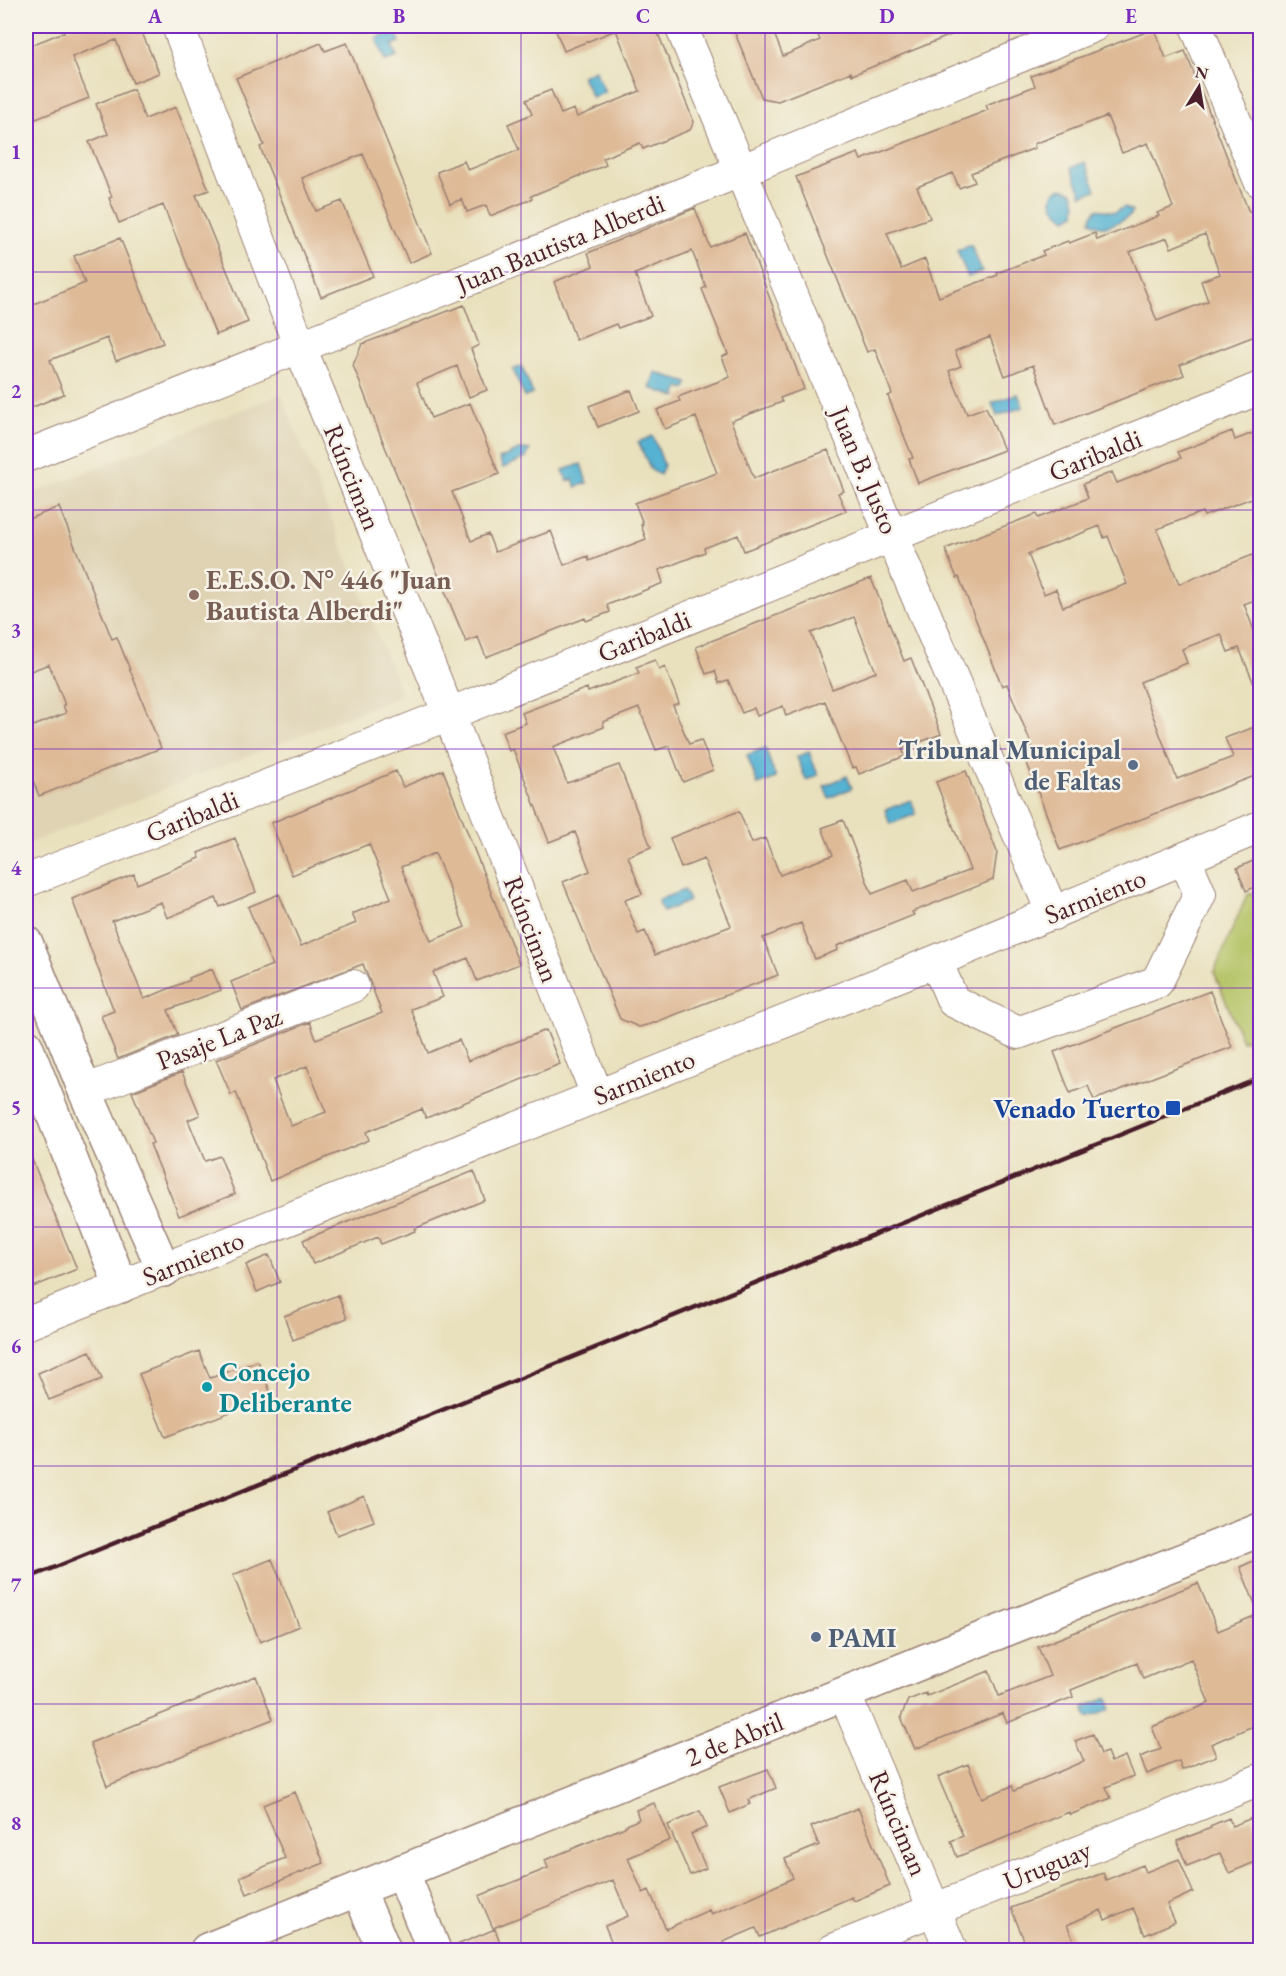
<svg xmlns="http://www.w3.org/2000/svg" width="1286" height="1976" font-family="'EB Garamond',serif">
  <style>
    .built { fill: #dfd3b4 }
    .green { fill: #b5c467; stroke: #807249; stroke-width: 1.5 }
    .water { fill: #54b2d2; stroke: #4f687e; stroke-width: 1.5 }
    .building { fill: #deba97; fill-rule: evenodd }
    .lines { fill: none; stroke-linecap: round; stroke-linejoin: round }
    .minor-casing { stroke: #9a8074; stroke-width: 34 }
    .major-casing { stroke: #9a8074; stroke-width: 36 }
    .minor { stroke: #fff; stroke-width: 32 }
    .major { stroke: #fff; stroke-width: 33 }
    .rail { stroke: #4a1f2b; stroke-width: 4.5 }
    .grid { fill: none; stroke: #7b2cbf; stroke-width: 1.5; stroke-opacity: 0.55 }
    .education-dot { fill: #8d6e63; stroke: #f7f3e8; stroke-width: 2 }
    .service-dot { fill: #5c6f8a; stroke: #f7f3e8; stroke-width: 2 }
    .transit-dot { fill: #1a4fb4; stroke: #f7f3e8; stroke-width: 2 }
    .culture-dot { fill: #0f9aa8; stroke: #f7f3e8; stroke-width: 2 }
    .labels { text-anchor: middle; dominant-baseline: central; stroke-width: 5; stroke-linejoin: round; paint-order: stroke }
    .street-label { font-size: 27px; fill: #4a1f2b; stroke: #f7f3e8 }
    .education-label { font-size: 27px; font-weight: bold; fill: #785e54; stroke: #f7f3e8; text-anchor: start }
    .service-label { font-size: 27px; font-weight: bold; fill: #4e5e75; stroke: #f7f3e8; text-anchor: end }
    .transit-label { font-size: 27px; font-weight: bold; fill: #164399; stroke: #f7f3e8; text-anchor: end }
    .culture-label { font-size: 27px; font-weight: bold; fill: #0d838f; stroke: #f7f3e8; text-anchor: start }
    .neatline { fill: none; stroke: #7b2cbf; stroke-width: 2 }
    .grid-label { font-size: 20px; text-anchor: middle; font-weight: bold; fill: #7b2cbf }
  </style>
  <rect width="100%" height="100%" fill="#f7f3e8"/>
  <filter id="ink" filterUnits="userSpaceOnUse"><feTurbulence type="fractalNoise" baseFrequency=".0167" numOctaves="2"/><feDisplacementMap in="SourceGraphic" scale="12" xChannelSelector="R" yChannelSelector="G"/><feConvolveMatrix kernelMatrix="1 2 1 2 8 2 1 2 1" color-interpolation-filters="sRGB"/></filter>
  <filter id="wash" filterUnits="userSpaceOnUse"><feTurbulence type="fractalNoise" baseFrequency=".008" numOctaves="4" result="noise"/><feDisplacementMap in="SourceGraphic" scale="24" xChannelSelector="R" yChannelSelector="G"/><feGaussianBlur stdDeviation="1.35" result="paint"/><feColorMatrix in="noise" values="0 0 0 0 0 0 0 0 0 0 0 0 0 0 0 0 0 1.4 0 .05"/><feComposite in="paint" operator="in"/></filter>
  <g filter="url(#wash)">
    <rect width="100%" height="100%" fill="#e9e1be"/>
    <!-- built -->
    <path class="built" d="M 281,394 L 402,695 L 29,843 L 26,836 L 26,496 Z"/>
    <!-- green -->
    <path class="green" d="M 1260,890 L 1260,1034 L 1242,1041 L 1214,972 L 1247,895 Z"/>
    <!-- water -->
    <path class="water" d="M 396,31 L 400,42 L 392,45 L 397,57 L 385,61 L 376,38 Z
      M 595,70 L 605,92 L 592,98 L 582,76 Z
      M 1085,162 L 1096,190 L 1082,195 L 1071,168 Z
      M 1062,188 L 1073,192 L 1076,203 L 1075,214 L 1066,219 C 1056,211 1047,203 1055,191 Z
      M 1124,207 L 1132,211 L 1131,215 C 1118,222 1103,233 1091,221 L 1092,215 L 1097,209 L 1115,212 Z
      M 971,245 L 982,271 L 968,277 L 957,251 Z
      M 522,366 L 533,394 L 525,397 L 513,370 Z
      M 655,372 L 688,383 L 686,389 L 680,387 L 676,397 L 650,388 Z
      M 1018,394 L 1023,407 L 997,416 L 992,403 Z
      M 653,436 L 664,465 L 660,475 L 651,470 L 638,442 Z
      M 521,449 L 530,450 L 526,458 L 503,468 L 499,459 Z
      M 581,464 L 587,483 L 576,487 L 573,479 L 567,481 L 563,470 Z
      M 765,748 L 776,778 L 758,785 L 747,755 Z
      M 809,752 L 818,775 L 806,780 L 797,757 Z
      M 847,776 L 852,788 L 829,798 L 824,786 Z
      M 911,800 L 916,814 L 890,824 L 885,810 Z
      M 684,890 L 689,901 L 663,912 L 658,900 Z
      M 1107,1698 L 1111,1709 L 1088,1717 L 1084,1707 Z"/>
    <g id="blocks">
      <!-- building -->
      <path class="building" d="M 74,26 L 149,26 L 141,30 L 159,73 L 133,83 L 116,40 L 72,57 L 89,98 L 26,123 L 26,47 L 64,32 L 63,30 Z
        M 554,26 L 655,26 L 694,122 L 690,130 L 643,149 L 640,143 L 603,158 L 606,165 L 531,196 L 532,199 L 490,216 L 486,205 L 467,212 L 462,199 L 450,204 L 437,172 L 464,161 L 468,170 L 519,150 L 508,124 L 532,114 L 526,100 L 551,90 L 561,114 L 574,109 L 577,117 L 640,91 L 616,30 L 564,51 Z
        M 732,26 L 771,26 L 783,56 L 820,40 L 814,26 L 973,26 L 852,75 L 851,72 L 778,101 L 762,98 Z
        M 1154,29 L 1166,58 L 1185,51 L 1249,212 L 1254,210 L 1260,227 L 1260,334 L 1180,365 L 1184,375 L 1055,425 L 1033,365 L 1005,376 L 990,337 L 955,351 L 961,366 L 949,371 L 967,414 L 986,407 L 1004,450 L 918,483 L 909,459 L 913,458 L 888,396 L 892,394 L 875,349 L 867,352 L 796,177 L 858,153 L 861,160 L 988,110 L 986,105 L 1035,86 L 1031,76 ZM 1107,116 L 1122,153 L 1148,143 L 1173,207 L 1157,213 L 1159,216 L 1097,240 L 1095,233 L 1069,243 L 1068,241 L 1042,251 L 1044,255 L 997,273 L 998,275 L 939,297 L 925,259 L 901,269 L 887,233 L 930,218 L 917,187 L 953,173 L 959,188 L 975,182 L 971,173 L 1035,148 L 1034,144 ZM 1205,234 L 1220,274 L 1201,281 L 1208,301 L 1157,321 L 1130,252 L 1167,238 L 1171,248 Z
        M 321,43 L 325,51 L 347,43 L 432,253 L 409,263 L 363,154 L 302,178 L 316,211 L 342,201 L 373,276 L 321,297 L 260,147 L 264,145 L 236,78 Z
        M 133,89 L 145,119 L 176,107 L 209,190 L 196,195 L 248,322 L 216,335 L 163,205 L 119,223 L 109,198 L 112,197 L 89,142 L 108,134 L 96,104 Z
        M 695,208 L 710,247 L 745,233 L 804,389 L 780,398 L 782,402 L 731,421 L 754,478 L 828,450 L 844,491 L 838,493 L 846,511 L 744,551 L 738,535 L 704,548 L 705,552 L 659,570 L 663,583 L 607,605 L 610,612 L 586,621 L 585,618 L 486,657 L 478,637 L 466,642 L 379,432 L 353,365 L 362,344 L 464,305 L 479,345 L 471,349 L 487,390 L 469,397 L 457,366 L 417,383 L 431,418 L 470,403 L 499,474 L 452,492 L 471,541 L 488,534 L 495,552 L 551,531 L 564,565 L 588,556 L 589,561 L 646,539 L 641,525 L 643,524 L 635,503 L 717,473 L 696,417 L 665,429 L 657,410 L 680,401 L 678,397 L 730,377 L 722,357 L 728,354 L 702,289 L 706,287 L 692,251 L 635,274 L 651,316 L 618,328 L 616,324 L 576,340 L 554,282 L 593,266 L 588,253 Z
        M 120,238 L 163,343 L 116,361 L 107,338 L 50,360 L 64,394 L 26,410 L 26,307 L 85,283 L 74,256 Z
        M 631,390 L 639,411 L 598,427 L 589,406 Z
        M 1260,430 L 1260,448 L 1255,450 L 1260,466 L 1260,495 L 1204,516 L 1202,512 L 1157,529 L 1179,584 L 1260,552 L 1260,598 L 1244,604 L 1260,646 L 1260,698 L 1239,648 L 1228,652 L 1221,634 L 1182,649 L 1187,663 L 1140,682 L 1177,779 L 1233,757 L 1225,738 L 1260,725 L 1260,774 L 1060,850 L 1022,750 L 1032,746 L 1007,684 L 1002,686 L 959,577 L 957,578 L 945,549 L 1036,514 L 1038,518 L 1088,498 L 1083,484 L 1112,472 L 1117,483 L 1181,458 L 1178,452 L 1232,431 L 1235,440 ZM 1100,526 L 1104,538 L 1108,536 L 1127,584 L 1063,607 L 1056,589 L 1044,594 L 1028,554 Z
        M 59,507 L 112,639 L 117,637 L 161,748 L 39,796 L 26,762 L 26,729 L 66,713 L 63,705 L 65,705 L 49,664 L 26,673 L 26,520 Z
        M 871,578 L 904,661 L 911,658 L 941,734 L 902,749 L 905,756 L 859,774 L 856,767 L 852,768 L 825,701 L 786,716 L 783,706 L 757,716 L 754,708 L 742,713 L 728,680 L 719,683 L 715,671 L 706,674 L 696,647 ZM 854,617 L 876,672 L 832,689 L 811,633 Z
        M 655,660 L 659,670 L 665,667 L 679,703 L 673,705 L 689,744 L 701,740 L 713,770 L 683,782 L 669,746 L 656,750 L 639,708 L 603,722 L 604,727 L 553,747 L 567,783 L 619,765 L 651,847 L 628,856 L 642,894 L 625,900 L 638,934 L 645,931 L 655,955 L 731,926 L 704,859 L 681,868 L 670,838 L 739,811 L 752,843 L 765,838 L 780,875 L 833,855 L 822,828 L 843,820 L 872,894 L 908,880 L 913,892 L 970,870 L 936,782 L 966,771 L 997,852 L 993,880 L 912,912 L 914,915 L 837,946 L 838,950 L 815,959 L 801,923 L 763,938 L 778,975 L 651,1024 L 639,1027 L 620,1019 L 563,882 L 590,871 L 575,832 L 549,842 L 513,749 L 509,751 L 502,732 L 526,723 L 522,713 L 587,688 L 588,692 L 639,673 L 636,667 Z
        M 443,770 L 519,964 L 477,981 L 468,958 L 433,972 L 443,997 L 411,1009 L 428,1053 L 459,1040 L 468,1061 L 546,1030 L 560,1064 L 426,1118 L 422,1109 L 366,1132 L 369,1140 L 270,1181 L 236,1092 L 231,1095 L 216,1060 L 310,1022 L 316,1039 L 382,1013 L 363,964 L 242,1010 L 231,982 L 272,965 L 248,907 L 279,894 L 301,946 L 356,923 L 352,914 L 391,898 L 369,844 L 292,875 L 271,823 L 396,771 L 403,787 ZM 435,853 L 465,927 L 431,941 L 401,867 ZM 307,1066 L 326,1112 L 291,1126 L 273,1080 Z
        M 235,838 L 256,892 L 220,907 L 216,898 L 167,918 L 161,902 L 112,921 L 144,999 L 190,980 L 189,978 L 212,969 L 221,990 L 168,1010 L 178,1035 L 118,1059 L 101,1016 L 114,1011 L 72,899 L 134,874 L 137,884 L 200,858 L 198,853 Z
        M 1260,858 L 1260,885 L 1246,891 L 1237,868 Z
        M 1210,991 L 1232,1047 L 1094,1100 L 1088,1086 L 1070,1093 L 1054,1052 Z
        M 182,1072 L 200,1115 L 188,1120 L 205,1161 L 220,1156 L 235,1194 L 179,1216 L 150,1144 L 153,1143 L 132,1092 Z
        M 26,1145 L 77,1269 L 26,1290 Z
        M 474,1171 L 485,1200 L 414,1229 L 415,1231 L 381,1244 L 378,1237 L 313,1264 L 303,1240 Z
        M 269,1255 L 280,1282 L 257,1292 L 246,1265 Z
        M 338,1295 L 347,1318 L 293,1340 L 284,1316 Z
        M 90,1351 L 102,1379 L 49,1400 L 38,1373 Z
        M 199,1351 L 210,1378 L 258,1361 L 272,1396 L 165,1437 L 139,1374 Z
        M 364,1496 L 374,1521 L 337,1535 L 327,1512 Z
        M 1260,1558 L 1260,1723 L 1211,1744 L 1216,1756 L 1182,1770 L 1179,1761 L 1147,1774 L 1140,1757 L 1161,1749 L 1152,1727 L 1209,1703 L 1191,1659 L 1143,1679 L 1137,1663 L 1071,1690 L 1073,1697 L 1007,1723 L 1003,1713 L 915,1749 L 901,1717 L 908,1700 L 926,1693 L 927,1696 L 989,1671 L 999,1696 L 1050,1676 L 1038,1647 L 1198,1583 L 1218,1631 L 1259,1614 L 1240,1567 Z
        M 272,1559 L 299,1626 L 260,1642 L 233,1575 Z
        M 256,1676 L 273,1719 L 107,1786 L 90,1743 Z
        M 1093,1734 L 1101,1754 L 1107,1752 L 1111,1762 L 1125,1756 L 1133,1776 L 1106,1787 L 1111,1798 L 1070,1815 L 1069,1812 L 957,1857 L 951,1841 L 963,1836 L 938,1777 L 968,1764 L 982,1798 L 1012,1786 L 1014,1791 L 1084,1761 L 1075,1741 Z
        M 768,1769 L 776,1788 L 748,1800 L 750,1804 L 730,1813 L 719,1787 Z
        M 295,1792 L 324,1863 L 247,1894 L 240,1877 L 285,1858 L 263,1805 Z
        M 654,1803 L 670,1840 L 628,1858 L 643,1893 L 649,1890 L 666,1929 L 709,1910 L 711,1914 L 745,1900 L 793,1878 L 785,1859 L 819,1845 L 811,1827 L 858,1808 L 890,1886 L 854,1901 L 852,1897 L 760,1937 L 756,1928 L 723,1942 L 723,1945 L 709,1950 L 615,1950 L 605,1926 L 628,1916 L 613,1880 L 493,1928 L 479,1896 L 548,1868 L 545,1860 L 625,1827 L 625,1826 L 639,1819 L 636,1810 Z
        M 700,1811 L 707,1827 L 691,1834 L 706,1868 L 690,1875 L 668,1825 Z
        M 1229,1818 L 1232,1826 L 1252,1818 L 1260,1837 L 1260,1860 L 1229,1873 L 1220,1853 L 1187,1866 L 1177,1841 L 1211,1828 L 1210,1826 Z
        M 1179,1859 L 1193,1892 L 1167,1904 L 1175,1922 L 1145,1935 L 1133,1908 L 1105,1920 L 1101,1910 L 1067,1925 L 1078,1950 L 1028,1950 L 1011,1908 L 1103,1873 L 1106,1880 L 1143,1865 L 1146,1872 Z
        M 495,1929 L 503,1950 L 452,1950 L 452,1947 Z"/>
    </g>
  </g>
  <g filter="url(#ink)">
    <use href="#blocks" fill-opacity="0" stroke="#9a8074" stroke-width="1.5"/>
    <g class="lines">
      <defs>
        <path id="minor" d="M 178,26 L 300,347 L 449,714 L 597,1095
          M 681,26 L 892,537 L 1053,914
          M 1196,26 L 1260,181
          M 26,456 L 740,171 L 1093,26
          M 26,881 L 449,714 L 1260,388
          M 936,961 L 953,1001 L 1018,1033 L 1157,982 L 1200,894 L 1185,859
          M 85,1091 L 353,986
          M 26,1324 L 936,961 L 1260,827
          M 845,1695 L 951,1950
          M 833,1950 L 1260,1780"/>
        <path id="major" d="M 26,943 L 85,1091 L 164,1270
          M 26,1046 L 121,1286
          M 402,1871 L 434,1950
          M 358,1889 L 384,1950
          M 207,1950 L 925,1661 L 1260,1530"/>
      </defs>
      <!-- minor casing -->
      <use href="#minor" class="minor-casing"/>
      <!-- major casing -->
      <use href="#major" class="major-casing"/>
      <!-- minor -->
      <use href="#minor" class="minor"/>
      <!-- major -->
      <use href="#major" class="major"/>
      <!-- rail -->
      <path class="rail" d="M 26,1579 L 1260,1078"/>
    </g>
  </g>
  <!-- grid -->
  <path class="grid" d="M 277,26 L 277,1950M 521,26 L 521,1950M 765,26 L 765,1950M 1009,26 L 1009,1950M 26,272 L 1260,272M 26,510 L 1260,510M 26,749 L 1260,749M 26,988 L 1260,988M 26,1227 L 1260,1227M 26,1466 L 1260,1466M 26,1704 L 1260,1704"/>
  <!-- markers -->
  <circle class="education-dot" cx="194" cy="595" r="6"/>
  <g class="service-dot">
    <circle cx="1133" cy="765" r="6"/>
    <circle cx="816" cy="1637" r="6"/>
  </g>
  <rect class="transit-dot" x="1165" y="1100" width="16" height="16" rx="3"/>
  <circle class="culture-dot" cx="207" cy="1387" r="6"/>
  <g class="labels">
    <!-- street labels -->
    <g class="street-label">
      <text transform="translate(560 243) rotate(-22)">Juan Bautista Alberdi</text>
      <text transform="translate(1095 455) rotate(-22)">Garibaldi</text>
      <text transform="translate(865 470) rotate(67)">Juan B. Justo</text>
      <text transform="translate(353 477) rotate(68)">Rúnciman</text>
      <text transform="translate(644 636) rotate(-22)">Garibaldi</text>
      <text transform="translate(192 816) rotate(-22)">Garibaldi</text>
      <text transform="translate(1095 896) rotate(-22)">Sarmiento</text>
      <text transform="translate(532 929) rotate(69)">Rúnciman</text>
      <text transform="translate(219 1038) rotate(-21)">Pasaje La Paz</text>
      <text transform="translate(644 1077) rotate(-22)">Sarmiento</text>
      <text transform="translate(193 1258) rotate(-22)">Sarmiento</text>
      <text transform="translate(734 1739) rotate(-22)">2 de Abril</text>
      <text transform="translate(899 1823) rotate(67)">Rúnciman</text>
      <text transform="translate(1047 1865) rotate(-22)">Uruguay</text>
    </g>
    <!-- education labels -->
    <g class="education-label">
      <text x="206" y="579">E.E.S.O. N° 446 "Juan<tspan x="206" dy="31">Bautista Alberdi"</tspan></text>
    </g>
    <!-- service labels -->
    <g class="service-label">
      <text x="1121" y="749">Tribunal Municipal<tspan x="1121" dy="31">de Faltas</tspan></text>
      <text x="828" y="1637" text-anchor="start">PAMI</text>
    </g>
    <!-- transit labels -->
    <g class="transit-label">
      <text x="1160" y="1108">Venado Tuerto</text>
    </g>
    <!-- culture labels -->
    <g class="culture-label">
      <text x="219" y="1371">Concejo<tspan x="219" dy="31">Deliberante</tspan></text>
    </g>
  </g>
  <!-- margin -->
  <rect width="1286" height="1976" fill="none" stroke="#f7f3e8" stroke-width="66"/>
  <!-- north arrow -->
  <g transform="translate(1199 87) rotate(11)" stroke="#f7f3e8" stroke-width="4.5" paint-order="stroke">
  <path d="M0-4.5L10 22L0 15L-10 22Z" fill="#4a1f2b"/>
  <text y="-9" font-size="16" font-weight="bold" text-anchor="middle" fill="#4a1f2b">N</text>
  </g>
  <rect x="33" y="33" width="1220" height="1910" class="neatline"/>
  <g class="grid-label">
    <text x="155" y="23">A</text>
    <text x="399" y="23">B</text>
    <text x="643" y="23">C</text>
    <text x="887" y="23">D</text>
    <text x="1131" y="23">E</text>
    <text x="16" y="159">1</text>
    <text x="16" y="398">2</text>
    <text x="16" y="637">3</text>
    <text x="16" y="875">4</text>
    <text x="16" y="1114">5</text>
    <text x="16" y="1353">6</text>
    <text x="16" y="1592">7</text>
    <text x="16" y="1830">8</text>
  </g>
</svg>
